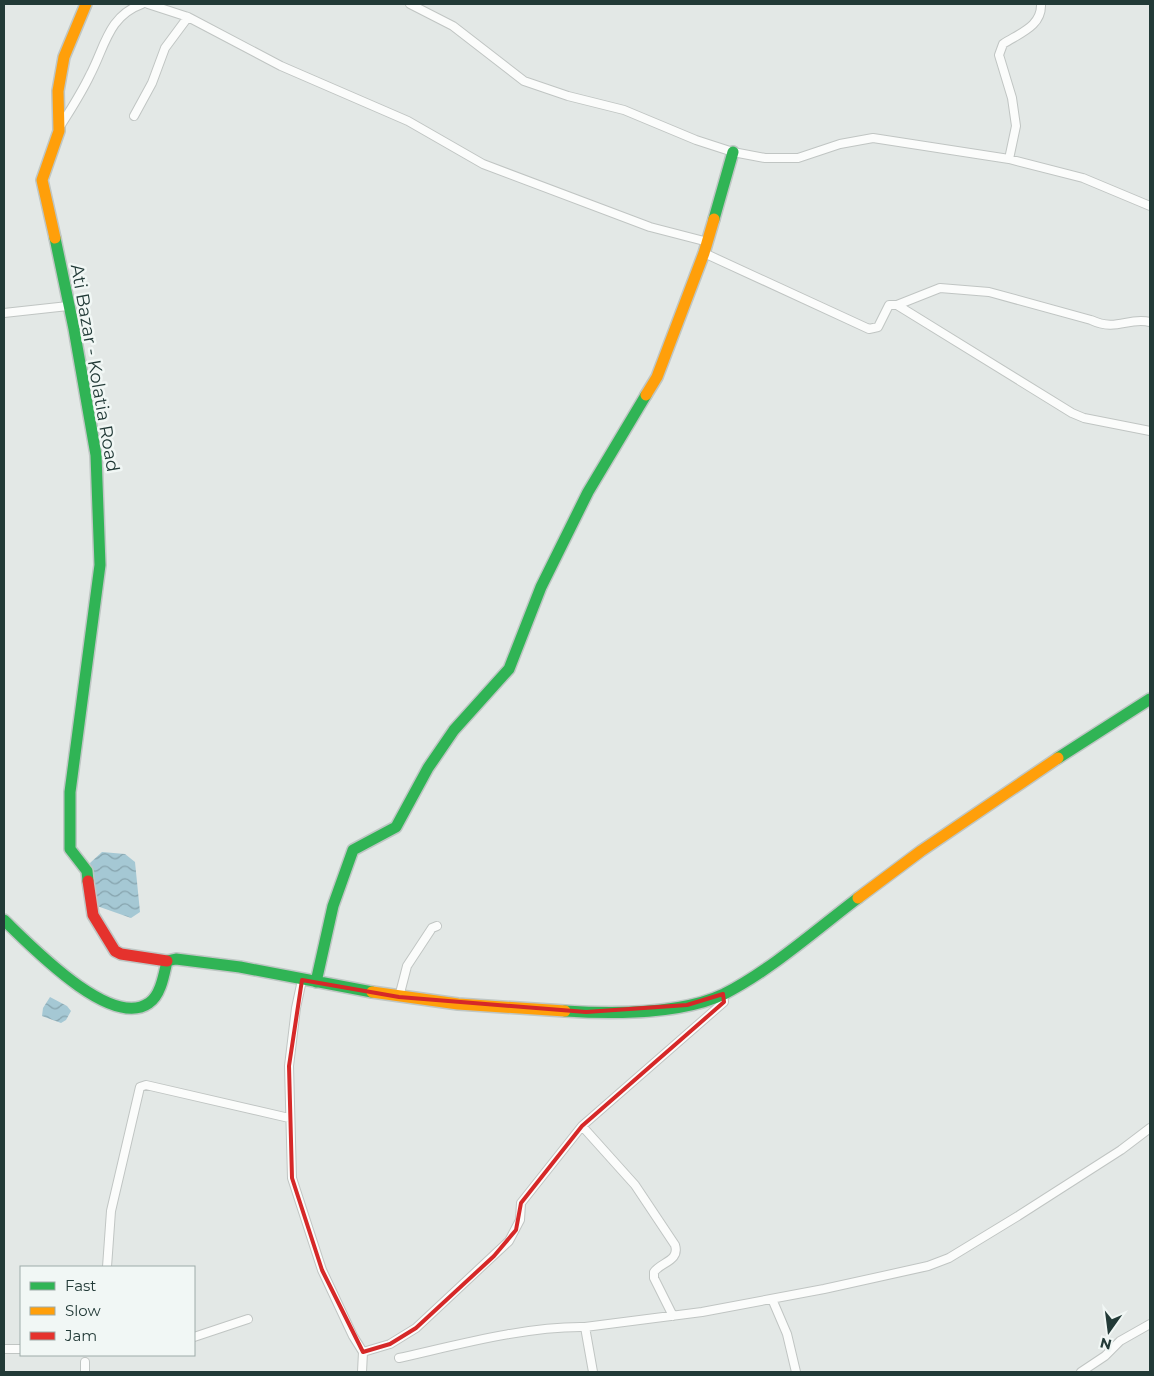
<svg xmlns="http://www.w3.org/2000/svg" width="1154" height="1376" font-family="Montserrat,sans-serif">
  <style>
    .water { fill: url(#water-waves) }
    .lines { fill: none; stroke-linecap: round; stroke-linejoin: round }
    .street-casing { stroke: #c0c5c3; stroke-width: 10 }
    .fast-casing { stroke: #bfc6c4; stroke-width: 14 }
    .slow-casing { stroke: #bfc6c4; stroke-width: 14 }
    .jam-casing { stroke: #bfc6c4; stroke-width: 14 }
    .street { stroke: #fbfcfb; stroke-width: 8 }
    .fast { stroke: #30b455; stroke-width: 11 }
    .slow { stroke: #ff9f0a; stroke-width: 11 }
    .jam { stroke: #e5322d; stroke-width: 11 }
    .marked { fill: none; stroke: #d62828; stroke-width: 4; stroke-linejoin: round }
    .labels { text-anchor: middle; dominant-baseline: central; stroke-width: 5; stroke-linejoin: round; paint-order: stroke }
    .street-label { font-size: 18px; fill: #223a37; stroke: #f1f7f5 }
  </style>
  <defs>
    <pattern id="water-waves" width="16" height="10" patternUnits="userSpaceOnUse" patternTransform="scale(1.25)"><rect width="16" height="10" fill="#a5c8d4"/><path d="M0 5q4-4 8 0t8 0" fill="none" stroke="#86a3ad"/></pattern>
  </defs>
  <rect width="100%" height="100%" fill="#e3e8e6"/>
  <!-- water -->
  <path class="water" d="M 102,852 L 125,854 L 135,862 L 140,912 L 131,918 L 97,906 L 90,863 Z
    M 50,997 L 67,1006 L 71,1011 L 66,1020 L 61,1023 L 42,1016 L 43,1008 Z"/>
  <g class="lines">
    <defs>
      <path id="street" d="M 148,4 L 188,17 L 281,66 L 408,121 L 483,164 L 650,227 L 708,242
        M 410,4 L 453,26 L 524,81 L 568,96 L 624,110 L 696,140 L 733,152 L 765,158 L 798,158 L 840,144 L 873,138 L 1009,159 L 1083,178 L 1150,206
        M 134,116 L 152,83 L 165,48 L 188,17
        M 61,125 C 71,109 82,92 90,75 C 105,47 108,16 142,4
        M 1009,159 L 1016,126 L 1012,98 L 999,55 L 1003,44 C 1020,33 1042,26 1041,4
        M 704,253 L 869,329 L 878,327 L 889,305 L 897,305 L 1072,413 L 1084,418 L 1150,431
        M 897,305 L 940,288 L 989,292 L 1091,320 C 1117,332 1127,317 1150,322
        M 4,313 L 68,306
        M 302,980 L 296,1008 L 289,1066 L 292,1178 L 322,1270 L 353,1336 L 363,1352 L 362,1372
        M 399,997 L 407,966 L 432,928 L 437,926
        M 582,1126 L 724,1002 L 723,994
        M 107,1267 L 111,1211 L 140,1087 L 146,1085 L 289,1118
        M 772,1299 L 787,1334 L 796,1372
        M 585,1327 L 593,1372
        M 194,1337 L 248,1319
        M 4,1349 L 21,1349
        M 363,1352 L 390,1344 L 416,1328 L 509,1241 L 520,1220 L 521,1203 L 582,1126 L 635,1185 L 675,1245 C 680,1261 661,1262 654,1272 L 654,1278 L 673,1316
        M 399,1358 C 457,1345 526,1326 585,1327 L 702,1312 L 824,1289 L 928,1266 L 949,1258 L 1018,1216 L 1121,1150 L 1150,1128
        M 85,1362 L 85,1372
        M 1081,1372 L 1105,1356 L 1120,1341 L 1150,1324"/>
      <path id="fast" d="M 714,219 L 733,152
        M 55,238 L 74,329 L 96,455 L 100,565 L 70,792 L 70,849 L 87,871 L 88,881
        M 1058,758 L 1150,699
        M 4,920 C 30,945 111,1030 149,1003 C 161,995 164,974 167,961 L 176,959 L 240,967 L 372,992
        M 316,982 L 333,906 L 353,850 L 396,827 L 428,768 L 454,730 L 509,669 L 541,587 L 588,492 L 646,395
        M 565,1011 C 613,1014 680,1015 724,994 C 771,970 816,930 858,898"/>
      <path id="slow" d="M 55,238 L 42,180 L 59,131 L 58,91 L 64,57 L 86,4
        M 646,395 L 657,377 L 704,253 L 714,219
        M 858,898 L 921,851 L 1058,758
        M 372,992 L 458,1004 L 565,1011"/>
      <path id="jam" d="M 88,881 L 93,915 L 115,951 L 121,954 L 167,961"/>
    </defs>
    <!-- street casing -->
    <use href="#street" class="street-casing"/>
    <!-- fast casing -->
    <use href="#fast" class="fast-casing"/>
    <!-- slow casing -->
    <use href="#slow" class="slow-casing"/>
    <!-- jam casing -->
    <use href="#jam" class="jam-casing"/>
    <!-- street -->
    <use href="#street" class="street"/>
    <!-- fast -->
    <use href="#fast" class="fast"/>
    <!-- slow -->
    <use href="#slow" class="slow"/>
    <!-- jam -->
    <use href="#jam" class="jam"/>
  </g>
  <!-- marked area -->
  <path class="marked" d="M 302,980 L 399,997 L 586,1012 L 687,1005 L 723,994 L 724,1002 L 582,1126 L 521,1203 L 516,1230 L 494,1256 L 416,1328 L 390,1344 L 363,1352 L 322,1270 L 292,1178 L 289,1066 Z"/>
  <g class="labels">
    <!-- street labels -->
    <g class="street-label">
      <text transform="translate(95 368) rotate(80)">Ati Bazar - Kolatia Road</text>
    </g>
  </g>
  <!-- border -->
  <rect width="1154" height="1376" fill="none" stroke="#223a37" stroke-width="10"/>
  <!-- legend -->
  <rect x="20" y="1266" width="175" height="90" fill="#f1f7f5" stroke="#9eaba9"/>
  <rect x="30" y="1282" width="25" height="8" fill="#30b455" stroke="#9eaba9"/>
  <text x="65" y="1291" font-size="15" fill="#223a37">Fast</text>
  <rect x="30" y="1307" width="25" height="8" fill="#ff9f0a" stroke="#9eaba9"/>
  <text x="65" y="1316" font-size="15" fill="#223a37">Slow</text>
  <rect x="30" y="1332" width="25" height="8" fill="#e5322d" stroke="#9eaba9"/>
  <text x="65" y="1341" font-size="15" fill="#223a37">Jam</text>
  <!-- north arrow -->
  <g transform="translate(1109 1331) rotate(194)" stroke="#f1f7f5" stroke-width="4" paint-order="stroke">
  <path d="M0-4L9 19L0 12L-9 19Z" fill="#223a37"/>
  <text y="-8" font-size="14" font-weight="bold" text-anchor="middle" fill="#223a37">N</text>
  </g>
</svg>
